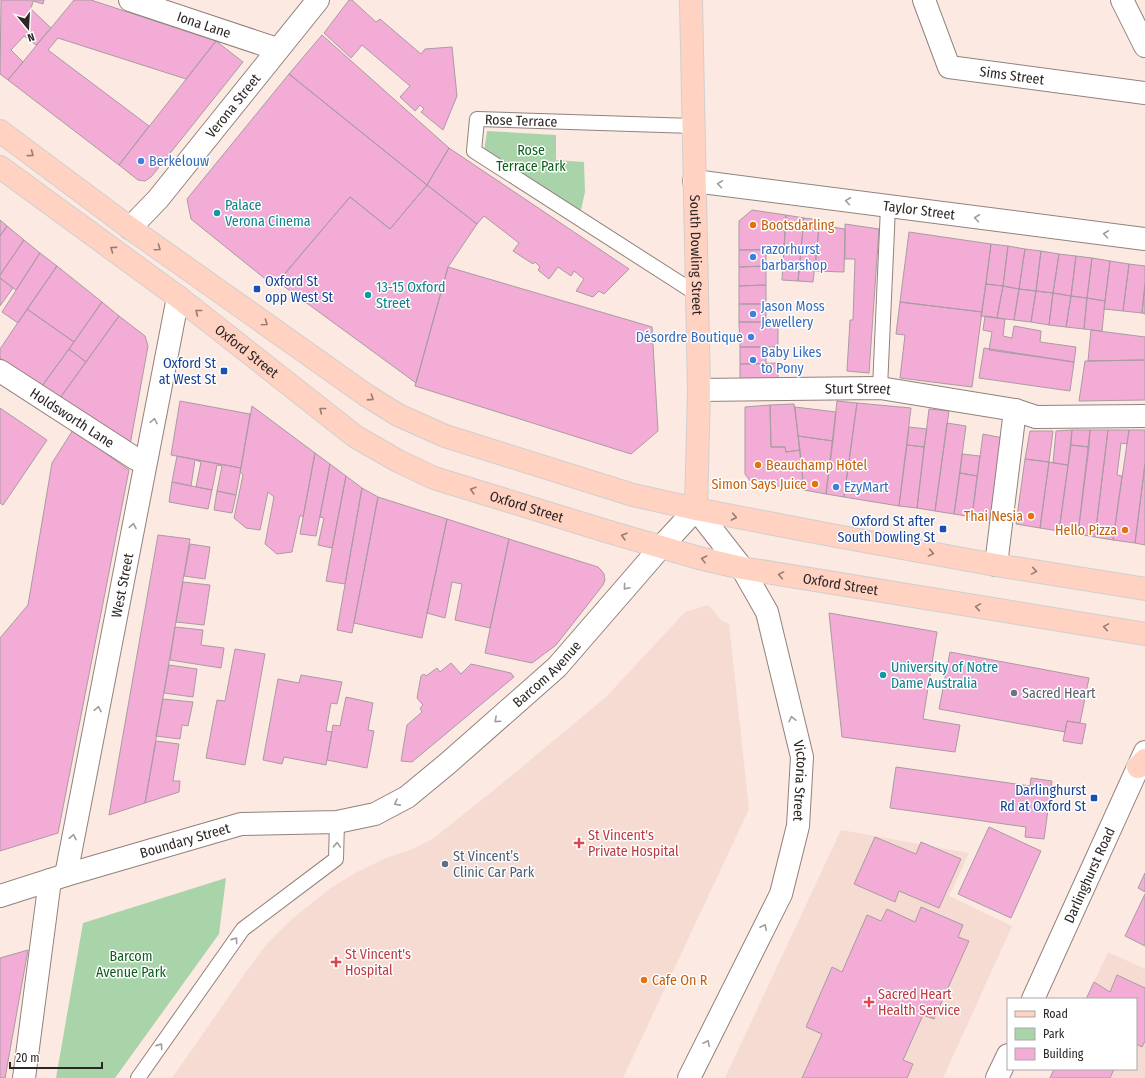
<svg xmlns="http://www.w3.org/2000/svg" width="1145" height="1078" font-family="'Fira Sans Condensed',sans-serif">
  <style>
    .built { fill: #f5dbd2 }
    .green { fill: #a9d4aa }
    .building { fill: #f2acd5; stroke: #aa9ba3 }
    .lines { fill: none; stroke-linecap: round; stroke-linejoin: round }
    .lane-casing { stroke: #92827c; stroke-width: 16 }
    .street-casing { stroke: #92827c; stroke-width: 24 }
    .secondary-casing { stroke: #92827c; stroke-width: 24 }
    .primary-casing { stroke: #d1cfcf; stroke-width: 24 }
    .lane { stroke: #fff; stroke-width: 14 }
    .street { stroke: #fff; stroke-width: 22 }
    .secondary { stroke: #fff; stroke-width: 22 }
    .primary { stroke: #ffd2c2; stroke-width: 22 }
    .oneway { stroke: #967c73 }
    .oneway2 { stroke: #a09d9c }
    .shop-dot { fill: #3f7fe0; stroke: #fff; stroke-width: 1.5 }
    .culture-dot { fill: #0f9aa8; stroke: #fff; stroke-width: 1.5 }
    .food-dot { fill: #e8710a; stroke: #fff; stroke-width: 1.5 }
    .transit-dot { fill: #1a4fb4; stroke: #fff; stroke-width: 1.5 }
    .worship-dot { fill: #6b7280; stroke: #fff; stroke-width: 1.5 }
    .health-dot { fill: #e0444e; stroke: #fff; stroke-width: 1.5 }
    .service-dot { fill: #5c6f8a; stroke: #fff; stroke-width: 1.5 }
    .labels { text-anchor: middle; dominant-baseline: central; stroke-width: 3; stroke-linejoin: round; paint-order: stroke }
    .street-label { font-size: 14px; fill: #2d2624; stroke: #fff }
    .park-label { font-size: 14px; fill: #0c5f1b; stroke: #fff }
    .shop-label { font-size: 14px; fill: #366cbe; stroke: #fff; text-anchor: start }
    .culture-label { font-size: 14px; fill: #0d838f; stroke: #fff; text-anchor: start }
    .food-label { font-size: 14px; fill: #c56008; stroke: #fff; text-anchor: start }
    .transit-label { font-size: 14px; fill: #164399; stroke: #fff; text-anchor: end }
    .worship-label { font-size: 14px; fill: #5b616d; stroke: #fff; text-anchor: start }
    .health-label { font-size: 14px; fill: #be3a42; stroke: #fff; text-anchor: start }
    .service-label { font-size: 14px; fill: #4e5e75; stroke: #fff; text-anchor: start }
  </style>
  <rect width="100%" height="100%" fill="#fbe9e2"/>
  <!-- built -->
  <path class="built" d="M 708,605 L 722,621 L 729,624 L 749,809 L 623,1078 L 172,1078 L 248,969 L 267,944 L 291,920 L 329,889 L 357,872 L 386,858 L 415,848 L 434,838 L 499,786 L 606,697 L 685,612 Z
    M 841,830 L 969,853 L 949,896 L 1012,926 L 943,1078 L 725,1078 Z
    M 1108,952 L 1145,969 L 1145,1078 L 1050,1078 L 1054,1069 L 1136,1069 L 1136,999 L 1086,999 Z"/>
  <!-- green -->
  <path class="green" d="M 487,131 L 556,135 L 556,160 L 584,162 L 585,192 L 579,219 L 483,158 Z
    M 226,878 L 219,934 L 115,1078 L 56,1078 L 83,923 Z"/>
  <!-- building -->
  <path class="building" d="M 1,0 L 44,0 L 43,4 L 33,1 L 31,9 L 51,28 L 36,45 L 24,36 L 11,50 L 23,62 L 8,80 L 0,74 Z
    M 74,0 L 91,0 L 216,41 L 186,79 L 58,38 L 48,50 L 149,126 L 119,165 L 8,80 Z
    M 349,0 L 352,0 L 376,22 L 380,19 L 421,54 L 425,49 L 452,47 L 457,96 L 443,130 L 421,112 L 424,109 L 420,105 L 415,111 L 400,97 L 410,86 L 362,45 L 351,58 L 324,33 Z
    M 322,35 L 449,148 L 427,185 L 289,74 Z
    M 216,41 L 243,62 L 151,177 L 145,181 L 138,180 L 119,165 Z
    M 289,74 L 427,185 L 390,229 L 350,197 L 274,286 L 191,219 L 187,199 Z
    M 449,148 L 629,269 L 604,294 L 599,291 L 593,297 L 576,291 L 584,279 L 574,271 L 571,276 L 558,267 L 549,279 L 538,270 L 540,267 L 535,262 L 533,264 L 513,251 L 519,243 L 484,216 L 477,224 L 427,185 Z
    M 427,185 L 477,224 L 448,267 L 416,383 L 278,282 L 350,197 L 390,229 Z
    M 752,210 L 786,215 L 784,249 L 739,250 L 739,221 Z
    M 786,215 L 804,218 L 798,281 L 782,280 Z
    M 804,218 L 820,220 L 813,282 L 798,281 Z
    M 0,220 L 7,226 L 0,236 Z
    M 845,224 L 879,229 L 869,373 L 847,371 L 850,320 L 853,320 L 855,259 L 845,259 Z
    M 819,225 L 845,229 L 844,272 L 815,271 Z
    M 7,226 L 24,240 L 0,275 L 0,236 Z
    M 909,232 L 991,244 L 982,312 L 900,302 Z
    M 24,240 L 40,253 L 16,290 L 0,278 L 0,275 Z
    M 991,244 L 1008,246 L 1003,286 L 986,284 Z
    M 1008,246 L 1025,249 L 1019,289 L 1003,286 Z
    M 1025,249 L 1041,251 L 1036,291 L 1019,289 Z
    M 739,250 L 766,250 L 766,266 L 739,267 Z
    M 1041,251 L 1059,254 L 1053,293 L 1036,291 Z
    M 40,253 L 57,266 L 18,323 L 2,312 Z
    M 1059,254 L 1076,256 L 1071,296 L 1053,293 Z
    M 1076,256 L 1092,258 L 1087,298 L 1071,296 Z
    M 1092,258 L 1110,261 L 1105,301 L 1087,298 Z
    M 1110,261 L 1129,264 L 1123,311 L 1104,309 Z
    M 1129,264 L 1145,266 L 1145,284 L 1142,313 L 1123,311 Z
    M 57,266 L 102,302 L 74,342 L 27,309 Z
    M 766,266 L 766,285 L 739,286 L 739,267 Z
    M 448,267 L 652,327 L 658,431 L 631,454 L 415,386 Z
    M 0,278 L 13,288 L 0,306 Z
    M 986,284 L 1003,286 L 997,318 L 981,316 Z
    M 1145,284 L 1145,314 L 1142,313 Z
    M 766,285 L 766,304 L 739,304 L 739,286 Z
    M 1003,286 L 1019,289 L 1014,320 L 997,318 Z
    M 1019,289 L 1036,291 L 1031,322 L 1014,320 Z
    M 1036,291 L 1053,293 L 1049,325 L 1031,322 Z
    M 1053,293 L 1071,296 L 1066,327 L 1049,325 Z
    M 1071,296 L 1087,298 L 1084,329 L 1066,327 Z
    M 1087,298 L 1105,301 L 1102,331 L 1084,329 Z
    M 102,302 L 119,316 L 86,362 L 69,349 Z
    M 900,302 L 982,312 L 972,387 L 900,378 L 905,335 L 896,334 Z
    M 739,304 L 766,304 L 766,322 L 739,322 Z
    M 27,309 L 74,342 L 42,386 L 0,358 L 0,349 Z
    M 119,316 L 145,336 L 148,346 L 130,445 L 60,398 Z
    M 985,316 L 1005,319 L 1003,336 L 1012,338 L 1014,326 L 1041,331 L 1040,342 L 1076,347 L 1074,362 L 989,350 L 992,332 L 983,330 Z
    M 739,322 L 778,322 L 778,347 L 740,347 Z
    M 1091,330 L 1145,337 L 1145,360 L 1088,361 Z
    M 740,347 L 766,347 L 766,364 L 740,364 Z
    M 984,348 L 1074,362 L 1070,391 L 979,378 Z
    M 69,349 L 86,362 L 60,398 L 42,386 Z
    M 1145,360 L 1145,400 L 1079,401 L 1085,361 Z
    M 778,363 L 778,379 L 740,379 L 740,364 Z
    M 180,401 L 250,414 L 241,468 L 171,455 Z
    M 837,401 L 857,403 L 844,497 L 826,494 Z
    M 857,403 L 911,408 L 899,506 L 844,497 Z
    M 794,404 L 800,450 L 786,452 L 785,447 L 771,447 L 770,405 Z
    M 770,405 L 771,447 L 785,447 L 786,452 L 800,450 L 804,490 L 751,482 L 745,474 L 745,407 Z
    M 252,406 L 315,453 L 303,517 L 300,515 L 292,552 L 277,554 L 265,544 L 274,497 L 268,492 L 260,530 L 246,528 L 234,518 L 243,475 L 240,472 Z
    M 795,407 L 836,412 L 833,441 L 798,436 Z
    M 0,408 L 47,440 L 3,505 L 0,503 Z
    M 929,409 L 949,411 L 935,511 L 917,508 Z
    M 947,423 L 966,426 L 954,514 L 935,511 Z
    M 909,427 L 927,429 L 924,447 L 907,445 Z
    M 73,430 L 129,470 L 58,833 L 0,851 L 0,638 L 28,605 L 52,463 Z
    M 1072,430 L 1090,430 L 1089,447 L 1071,445 Z
    M 1072,430 L 1068,465 L 1053,463 L 1056,431 Z
    M 1090,430 L 1108,430 L 1095,537 L 1078,534 Z
    M 1108,430 L 1129,430 L 1127,444 L 1121,443 L 1117,475 L 1122,476 L 1113,540 L 1095,537 Z
    M 1129,430 L 1145,430 L 1145,464 L 1135,543 L 1113,540 Z
    M 1030,431 L 1053,431 L 1049,462 L 1025,459 Z
    M 983,434 L 1003,438 L 990,520 L 972,517 Z
    M 798,436 L 833,441 L 826,494 L 804,490 Z
    M 907,445 L 924,447 L 917,508 L 899,506 Z
    M 1071,445 L 1089,447 L 1078,534 L 1059,531 Z
    M 315,453 L 330,464 L 316,536 L 300,534 Z
    M 962,454 L 980,456 L 977,476 L 960,473 Z
    M 177,456 L 241,468 L 236,495 L 217,491 L 222,466 L 217,465 L 212,490 L 196,487 L 201,462 L 195,460 L 191,486 L 172,482 Z
    M 1025,459 L 1049,462 L 1040,528 L 1016,524 Z
    M 1049,462 L 1068,465 L 1059,531 L 1040,528 Z
    M 330,464 L 346,476 L 332,548 L 318,545 L 324,518 L 320,517 Z
    M 1145,464 L 1145,545 L 1135,543 Z
    M 960,473 L 977,476 L 972,517 L 954,514 Z
    M 346,476 L 362,488 L 345,584 L 326,581 Z
    M 172,482 L 212,490 L 208,509 L 169,502 Z
    M 362,488 L 378,497 L 352,633 L 337,630 Z
    M 217,491 L 236,495 L 232,513 L 214,510 Z
    M 378,497 L 447,519 L 422,638 L 354,623 Z
    M 447,519 L 509,539 L 490,628 L 455,620 L 462,584 L 452,582 L 445,618 L 427,613 Z
    M 158,535 L 190,539 L 145,803 L 109,815 Z
    M 509,539 L 598,567 L 601,570 L 604,574 L 605,580 L 603,585 L 556,645 L 532,663 L 485,653 Z
    M 190,544 L 210,547 L 205,579 L 184,576 Z
    M 183,582 L 210,585 L 204,625 L 176,622 Z
    M 829,613 L 937,632 L 923,719 L 960,725 L 955,752 L 842,737 Z
    M 175,627 L 203,630 L 201,645 L 224,648 L 221,668 L 170,660 Z
    M 235,649 L 265,654 L 245,765 L 206,758 L 217,700 L 225,701 Z
    M 950,652 L 1089,678 L 1080,723 L 1067,721 L 1065,732 L 939,709 Z
    M 451,663 L 461,674 L 471,664 L 511,673 L 514,677 L 412,762 L 401,761 L 407,725 L 422,712 L 420,708 L 423,705 L 417,698 L 421,676 L 424,674 L 426,676 L 437,668 L 440,672 Z
    M 169,665 L 197,669 L 193,697 L 164,693 Z
    M 301,675 L 342,682 L 337,704 L 331,703 L 326,731 L 332,732 L 326,765 L 284,757 L 282,764 L 263,760 L 278,679 L 299,683 Z
    M 346,697 L 373,703 L 368,730 L 374,731 L 367,768 L 327,760 L 333,725 L 340,726 Z
    M 163,699 L 193,702 L 188,726 L 182,725 L 180,739 L 156,736 Z
    M 1067,721 L 1086,724 L 1082,744 L 1063,741 Z
    M 156,741 L 179,744 L 173,781 L 180,781 L 179,792 L 145,803 Z
    M 896,767 L 1030,786 L 1031,778 L 1052,781 L 1044,839 L 1025,837 L 1026,827 L 890,808 Z
    M 989,827 L 1041,851 L 1011,918 L 958,894 Z
    M 875,837 L 916,854 L 921,842 L 961,859 L 939,908 L 899,891 L 895,902 L 854,884 Z
    M 1145,873 L 1145,892 L 1138,888 Z
    M 1145,894 L 1145,946 L 1125,936 Z
    M 921,907 L 963,925 L 958,937 L 969,941 L 934,1019 L 923,1015 L 903,1060 L 913,1064 L 907,1078 L 802,1078 L 822,1034 L 806,1027 L 832,967 L 842,972 L 867,915 L 881,921 L 887,909 L 915,922 Z
    M 28,950 L 5,1078 L 0,1078 L 0,958 Z
    M 1117,975 L 1145,988 L 1145,1041 L 1142,1047 L 1136,1044 L 1136,999 L 1086,999 L 1094,982 L 1110,992 Z
    M 1054,1069 L 1114,1069 L 1110,1078 L 1050,1078 Z"/>
  <g class="lines">
    <defs>
      <path id="lane" d="M 693,126 L 477,119 L 474,151 L 697,294
        M 880,388 L 888,207
        M 138,1078 L 243,929 L 336,859 L 337,822"/>
      <g id="street">
        <path id="s1" d="M 130,0 L 277,49"/>
        <path id="s2" d="M 924,0 L 949,67 L 1145,93"/>
        <path d="M 1122,0 L 1145,46"/>
        <path id="s3" d="M 694,181 L 1145,239"/>
        <path id="s4" d="M 130,228 L 158,199 L 318,0"/>
        <path id="s5" d="M 0,371 L 136,459 L 146,459"/>
        <path id="s6" d="M 699,390 L 880,388 L 1015,410 L 1036,417 L 1145,416"/>
        <path d="M 996,565 L 1015,410"/>
        <path d="M 24,1078 L 50,880"/>
      </g>
      <g id="secondary">
        <path id="s7" d="M 66,875 L 178,297"/>
        <path id="s8" d="M 0,896 L 66,875 L 241,824 L 337,822 L 375,814 L 407,797 L 447,764 L 557,667 L 661,547 L 696,509 L 742,568 L 767,612 L 802,757 L 798,826 L 781,894 L 689,1078"/>
        <path id="s9" d="M 1033,999 L 1145,752"/>
        <path d="M 997,1078 L 1008,1055"/>
      </g>
      <g id="primary">
        <path id="s10" d="M 691,0 L 699,390 L 696,509"/>
        <path d="M 0,131 L 130,228 L 366,395 L 398,415 L 445,436 L 633,495 L 696,509 L 831,535 L 996,565 L 1145,589"/>
        <path id="s11" d="M 0,167 L 178,297 L 356,437 L 398,461 L 434,478 L 606,531 L 699,558 L 742,568 L 1145,634"/>
        <path d="M 1138,767 L 1145,760"/>
      </g>
    </defs>
    <!-- lane casing -->
    <use href="#lane" class="lane-casing"/>
    <!-- street casing -->
    <use href="#street" class="street-casing"/>
    <!-- secondary casing -->
    <use href="#secondary" class="secondary-casing"/>
    <!-- primary casing -->
    <use href="#primary" class="primary-casing"/>
    <!-- lane -->
    <use href="#lane" class="lane"/>
    <!-- street -->
    <use href="#street" class="street"/>
    <!-- secondary -->
    <use href="#secondary" class="secondary"/>
    <!-- primary -->
    <use href="#primary" class="primary"/>
  </g>
  <!-- one-way arrows -->
  <defs><path id="oneway-chevron" d="M-2-3.5L2.5 0L-2 3.5" fill="none" stroke-width="1.6" stroke-linecap="round" stroke-linejoin="round"/></defs>
  <g class="oneway">
    <use href="#oneway-chevron" transform="translate(31 154) rotate(37)"/>
    <use href="#oneway-chevron" transform="translate(158 248) rotate(35)"/>
    <use href="#oneway-chevron" transform="translate(113 249) rotate(-144)"/>
    <use href="#oneway-chevron" transform="translate(198 312) rotate(-142)"/>
    <use href="#oneway-chevron" transform="translate(265 323) rotate(35)"/>
    <use href="#oneway-chevron" transform="translate(371 398) rotate(33)"/>
    <use href="#oneway-chevron" transform="translate(322 410) rotate(-142)"/>
    <use href="#oneway-chevron" transform="translate(473 490) rotate(-163)"/>
    <use href="#oneway-chevron" transform="translate(734 517) rotate(11)"/>
    <use href="#oneway-chevron" transform="translate(624 536) rotate(-164)"/>
    <use href="#oneway-chevron" transform="translate(931 553) rotate(10)"/>
    <use href="#oneway-chevron" transform="translate(704 559) rotate(-166)"/>
    <use href="#oneway-chevron" transform="translate(1034 571) rotate(9)"/>
    <use href="#oneway-chevron" transform="translate(781 575) rotate(-170)"/>
    <use href="#oneway-chevron" transform="translate(978 607) rotate(-171)"/>
    <use href="#oneway-chevron" transform="translate(1106 627) rotate(-171)"/>
  </g>
  <g class="oneway2">
    <use href="#oneway-chevron" transform="translate(720 184) rotate(-172)"/>
    <use href="#oneway-chevron" transform="translate(848 201) rotate(-172)"/>
    <use href="#oneway-chevron" transform="translate(977 218) rotate(-173)"/>
    <use href="#oneway-chevron" transform="translate(1106 234) rotate(-173)"/>
    <use href="#oneway-chevron" transform="translate(154 421) rotate(-79)"/>
    <use href="#oneway-chevron" transform="translate(133 526) rotate(-79)"/>
    <use href="#oneway-chevron" transform="translate(626 587) rotate(131)"/>
    <use href="#oneway-chevron" transform="translate(98 709) rotate(-79)"/>
    <use href="#oneway-chevron" transform="translate(792 719) rotate(-103)"/>
    <use href="#oneway-chevron" transform="translate(497 720) rotate(138)"/>
    <use href="#oneway-chevron" transform="translate(397 803) rotate(152)"/>
    <use href="#oneway-chevron" transform="translate(73 837) rotate(-79)"/>
    <use href="#oneway-chevron" transform="translate(337 845) rotate(-88)"/>
    <use href="#oneway-chevron" transform="translate(764 927) rotate(-64)"/>
    <use href="#oneway-chevron" transform="translate(235 940) rotate(-55)"/>
    <use href="#oneway-chevron" transform="translate(707 1043) rotate(-64)"/>
    <use href="#oneway-chevron" transform="translate(160 1046) rotate(-55)"/>
  </g>
  <!-- markers -->
  <g class="shop-dot">
    <circle cx="141" cy="161" r="4"/>
    <circle cx="753" cy="257" r="4"/>
    <circle cx="753" cy="314" r="4"/>
    <circle cx="751" cy="337" r="4"/>
    <circle cx="753" cy="360" r="4"/>
    <circle cx="836" cy="487" r="4"/>
  </g>
  <g class="culture-dot">
    <circle cx="217" cy="213" r="4"/>
    <circle cx="368" cy="295" r="4"/>
    <circle cx="883" cy="675" r="4"/>
  </g>
  <g class="food-dot">
    <circle cx="753" cy="225" r="4"/>
    <circle cx="758" cy="465" r="4"/>
    <circle cx="815" cy="484" r="4"/>
    <circle cx="1031" cy="516" r="4"/>
    <circle cx="1125" cy="530" r="4"/>
    <circle cx="644" cy="980" r="4"/>
  </g>
  <g class="transit-dot">
    <rect x="253" y="285" width="8" height="8" rx="2"/>
    <rect x="220" y="367" width="8" height="8" rx="2"/>
    <rect x="939" y="525" width="8" height="8" rx="2"/>
    <rect x="1090" y="794" width="8" height="8" rx="2"/>
  </g>
  <circle class="worship-dot" cx="1014" cy="693" r="4"/>
  <g class="health-dot">
    <path d="M577 837h4v4h4v4h-4v4h-4v-4h-4v-4h4z"/>
    <path d="M334 956h4v4h4v4h-4v4h-4v-4h-4v-4h4z"/>
    <path d="M867 996h4v4h4v4h-4v4h-4v-4h-4v-4h4z"/>
  </g>
  <circle class="service-dot" cx="445" cy="864" r="4"/>
  <g class="labels">
    <!-- street labels -->
    <g class="street-label">
      <text stroke="none"><textPath href="#s1" startOffset="78">Iona Lane</textPath></text>
      <text stroke="none"><textPath href="#s2" startOffset="135">Sims Street</textPath></text>
      <text stroke="none"><textPath href="#s4" startOffset="160">Verona Street</textPath></text>
      <text transform="translate(521 121) rotate(2)">Rose Terrace</text>
      <text stroke="none"><textPath href="#s3" startOffset="227">Taylor Street</textPath></text>
      <text stroke="none"><textPath href="#s10" startOffset="255">South Dowling Street</textPath></text>
      <text stroke="none"><textPath href="#s11" startOffset="308">Oxford Street</textPath></text>
      <text stroke="none"><textPath href="#s6" startOffset="159">Sturt Street</textPath></text>
      <text stroke="none"><textPath href="#s5" startOffset="86">Holdsworth Lane</textPath></text>
      <text stroke="none"><textPath href="#s11" startOffset="632">Oxford Street</textPath></text>
      <text stroke="none"><textPath href="#s11" startOffset="956">Oxford Street</textPath></text>
      <text stroke="none"><textPath href="#s7" startOffset="295">West Street</textPath></text>
      <text stroke="none"><textPath href="#s8" startOffset="609">Barcom Avenue</textPath></text>
      <text stroke="none"><textPath href="#s8" startOffset="1130">Victoria Street</textPath></text>
      <text stroke="none"><textPath href="#s8" startOffset="193">Boundary Street</textPath></text>
      <text stroke="none"><textPath href="#s9" startOffset="136">Darlinghurst Road</textPath></text>
    </g>
    <!-- park labels -->
    <g class="park-label">
      <text x="531" y="150">Rose<tspan x="531" dy="16">Terrace Park</tspan></text>
      <text x="131" y="956">Barcom<tspan x="131" dy="16">Avenue Park</tspan></text>
    </g>
    <!-- shop labels -->
    <g class="shop-label">
      <text x="149" y="161">Berkelouw</text>
      <text x="761" y="249">razorhurst<tspan x="761" dy="16">barbarshop</tspan></text>
      <text x="761" y="306">Jason Moss<tspan x="761" dy="16">Jewellery</tspan></text>
      <text x="743" y="337" text-anchor="end">Désordre Boutique</text>
      <text x="761" y="352">Baby Likes<tspan x="761" dy="16">to Pony</tspan></text>
      <text x="844" y="487">EzyMart</text>
    </g>
    <!-- culture labels -->
    <g class="culture-label">
      <text x="225" y="205">Palace<tspan x="225" dy="16">Verona Cinema</tspan></text>
      <text x="376" y="287">13-15 Oxford<tspan x="376" dy="16">Street</tspan></text>
      <text x="891" y="667">University of Notre<tspan x="891" dy="16">Dame Australia</tspan></text>
    </g>
    <!-- food labels -->
    <g class="food-label">
      <text x="761" y="225">Bootsdarling</text>
      <text x="766" y="465">Beauchamp Hotel</text>
      <text x="807" y="484" text-anchor="end">Simon Says Juice</text>
      <text x="1023" y="516" text-anchor="end">Thai Nesia</text>
      <text x="1117" y="530" text-anchor="end">Hello Pizza</text>
      <text x="652" y="980">Cafe On R</text>
    </g>
    <!-- transit labels -->
    <g class="transit-label">
      <text x="265" y="281" text-anchor="start">Oxford St<tspan x="265" dy="16">opp West St</tspan></text>
      <text x="216" y="363">Oxford St<tspan x="216" dy="16">at West St</tspan></text>
      <text x="935" y="521">Oxford St after<tspan x="935" dy="16">South Dowling St</tspan></text>
      <text x="1086" y="790">Darlinghurst<tspan x="1086" dy="16">Rd at Oxford St</tspan></text>
    </g>
    <!-- worship labels -->
    <g class="worship-label">
      <text x="1022" y="693">Sacred Heart</text>
    </g>
    <!-- health labels -->
    <g class="health-label">
      <text x="588" y="835">St Vincent's<tspan x="588" dy="16">Private Hospital</tspan></text>
      <text x="345" y="954">St Vincent's<tspan x="345" dy="16">Hospital</tspan></text>
      <text x="878" y="994">Sacred Heart<tspan x="878" dy="16">Health Service</tspan></text>
    </g>
    <!-- service labels -->
    <g class="service-label">
      <text x="453" y="856">St Vincent’s<tspan x="453" dy="16">Clinic Car Park</tspan></text>
    </g>
  </g>
  <!-- legend -->
  <rect x="1007" y="998" width="130" height="72" fill="#ffffff" stroke="#aba8a7"/>
  <rect x="1015" y="1011" width="20" height="6" fill="#ffd2c2" stroke="#aba8a7"/>
  <text x="1043" y="1018" font-size="12" fill="#2d2624">Road</text>
  <rect x="1015" y="1028" width="20" height="12" fill="#a9d4aa" stroke="#aba8a7"/>
  <text x="1043" y="1038" font-size="12" fill="#2d2624">Park</text>
  <rect x="1015" y="1048" width="20" height="12" fill="#f2acd5" stroke="#aba8a7"/>
  <text x="1043" y="1058" font-size="12" fill="#2d2624">Building</text>
  <!-- north arrow -->
  <g transform="translate(28 28) rotate(162)" stroke="#ffffff" stroke-width="3" paint-order="stroke">
  <path d="M0-3L7 15L0 10L-7 15Z" fill="#2d2624"/>
  <text y="-6" font-size="11" font-weight="bold" text-anchor="middle" fill="#2d2624">N</text>
  </g>
  <!-- scale -->
  <path d="M10 1062v6h92v-6" fill="none" stroke="#2d2624" stroke-width="2"/>
  <text x="16" y="1062" font-size="12" fill="#2d2624" stroke="#ffffff" stroke-width="3" paint-order="stroke">20 m</text>
</svg>
